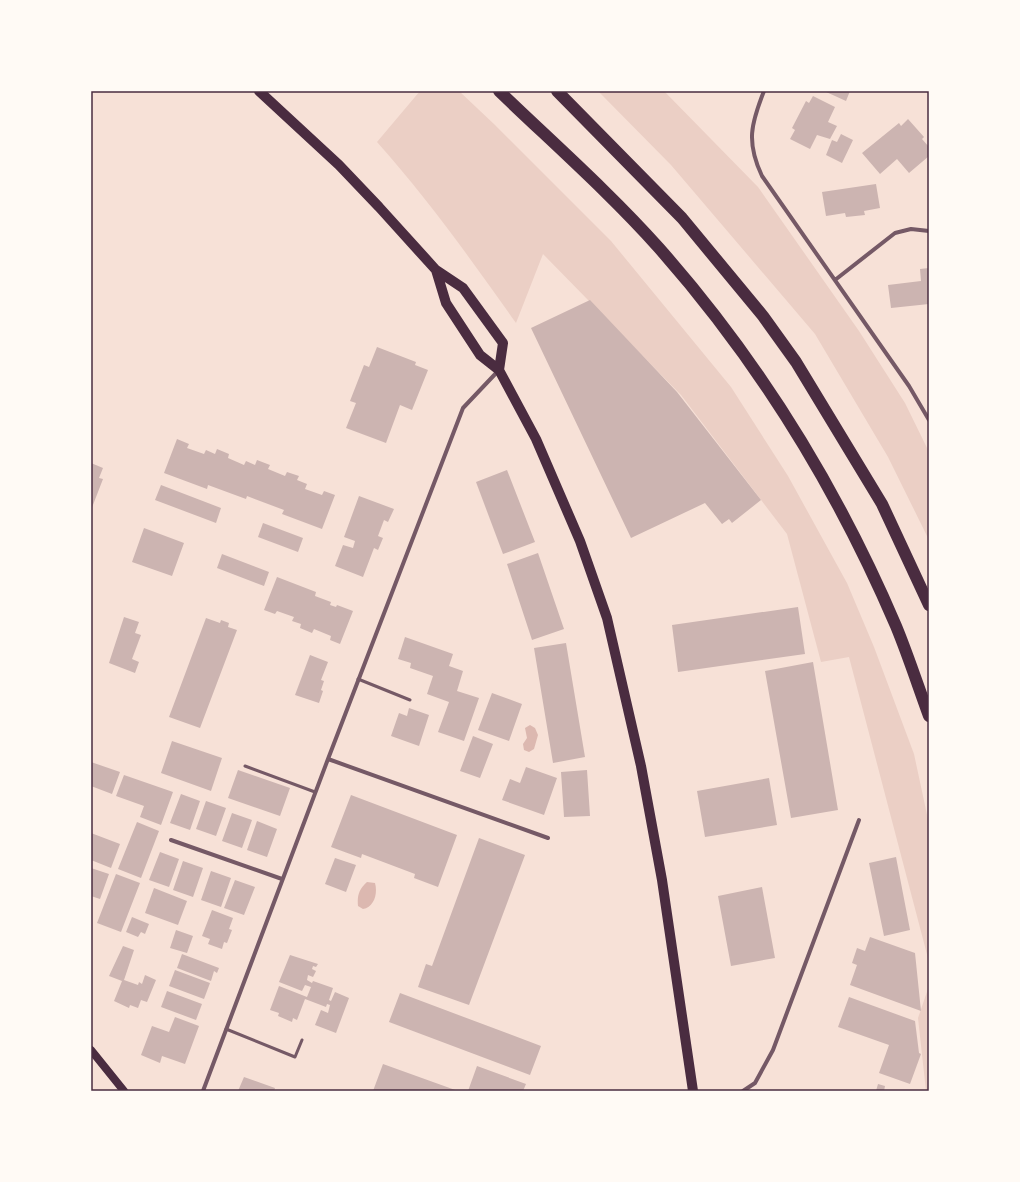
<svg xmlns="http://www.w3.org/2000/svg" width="1020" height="1182" font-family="'Exo 2',sans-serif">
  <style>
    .green { fill: #ebcfc5 }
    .water { fill: #dcb8b0 }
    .building { fill: #ccb4b1 }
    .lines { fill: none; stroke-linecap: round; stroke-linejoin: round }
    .service { stroke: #755966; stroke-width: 3 }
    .minor { stroke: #755966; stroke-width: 4 }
    .secondary { stroke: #4a2c40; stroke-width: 8 }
    .primary { stroke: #4a2c40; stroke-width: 10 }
    .motorway { stroke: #4a2c40; stroke-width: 12 }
    .neatline { fill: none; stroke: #4a2c40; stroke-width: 1.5 }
  </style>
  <rect width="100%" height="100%" fill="#f7e1d7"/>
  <!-- green -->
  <path class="green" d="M 420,91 L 459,91 L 495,125 L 611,241 L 731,387 L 788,476 L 847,583 L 874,647 L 914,754 L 929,824 L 929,962 L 849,657 L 821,662 L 787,534 L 681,395 L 543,254 L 516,323 C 472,261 428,199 377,142 Z
    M 598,91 L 664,91 L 758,187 L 859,331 L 905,403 L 929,452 L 929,540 L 888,457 L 815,334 L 671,165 Z
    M 929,986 L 929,1091 L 926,1091 L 918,1018 Z"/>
  <!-- water -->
  <path class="water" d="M 530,725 L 535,728 L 538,735 L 534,749 L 529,752 L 524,750 L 523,744 L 527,738 L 525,728 Z
    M 367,882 L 375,883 C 378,894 374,907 363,909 L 358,906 C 357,896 359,889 367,882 Z"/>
  <!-- building -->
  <path class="building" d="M 824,91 L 850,91 L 846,101 Z
    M 813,96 L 835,107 L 828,122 L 837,126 L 830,139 L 817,135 L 810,149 L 790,139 L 795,130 L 792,128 L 806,101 L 809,103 Z
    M 908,119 L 924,137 L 922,139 L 929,147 L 929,156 L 909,173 L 897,159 L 880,174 L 862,153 L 899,123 L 901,126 Z
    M 841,134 L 853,140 L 842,163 L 826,155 L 832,140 L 837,142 Z
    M 876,184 L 880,208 L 864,211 L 865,215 L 846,217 L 845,213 L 826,216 L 822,192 Z
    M 929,268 L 929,304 L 891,308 L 888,285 L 921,281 L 920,269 Z
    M 590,300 L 677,392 L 761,500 L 732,523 L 729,519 L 722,524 L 705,503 L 631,538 L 531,328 Z
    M 377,347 L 416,362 L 415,365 L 428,370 L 412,410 L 400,405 L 386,443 L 346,428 L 356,403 L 350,401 L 364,365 L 369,367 Z
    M 177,439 L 189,444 L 187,448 L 204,454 L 206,450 L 215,454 L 217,449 L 229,454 L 228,458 L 244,465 L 246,461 L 255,465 L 257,460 L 270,465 L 268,469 L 285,476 L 287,472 L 299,476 L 297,480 L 307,484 L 305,489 L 322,495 L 324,491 L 335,495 L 322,529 L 282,514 L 284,510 L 247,496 L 246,499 L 208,485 L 207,489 L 164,473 Z
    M 91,463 L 103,468 L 99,478 L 103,479 L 91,510 Z
    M 507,470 L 535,542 L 503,554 L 476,482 Z
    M 161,485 L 221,508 L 216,523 L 155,500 Z
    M 359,496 L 394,509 L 388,522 L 384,520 L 378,536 L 383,538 L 378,550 L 374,548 L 363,577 L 335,566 L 343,545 L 353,548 L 355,541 L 344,537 Z
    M 263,523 L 303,538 L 298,552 L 258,537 Z
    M 144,528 L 184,543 L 172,576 L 132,562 Z
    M 538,553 L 564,629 L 532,640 L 507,564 Z
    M 222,554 L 269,572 L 264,586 L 217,568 Z
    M 277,577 L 316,592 L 315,596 L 331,602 L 330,605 L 336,607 L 337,605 L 353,611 L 340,644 L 330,640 L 331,636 L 314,629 L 312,633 L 300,628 L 301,624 L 292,621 L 294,617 L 277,611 L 275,614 L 264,610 Z
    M 798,607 L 805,654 L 678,672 L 672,625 Z
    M 124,617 L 139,622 L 135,633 L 141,635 L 132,659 L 139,662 L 135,673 L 109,663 Z
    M 206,618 L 220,623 L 221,620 L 229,623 L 228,627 L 237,630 L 200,728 L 169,717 Z
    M 405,637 L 453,654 L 449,666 L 463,671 L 457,691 L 479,698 L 464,741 L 438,732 L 449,702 L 427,694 L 433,676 L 410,668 L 411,663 L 398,659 Z
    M 566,643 L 585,757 L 553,763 L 534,648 Z
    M 310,655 L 328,662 L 321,680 L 324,681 L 321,690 L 323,691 L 319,703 L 295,695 Z
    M 813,662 L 838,810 L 791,818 L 765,671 Z
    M 492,693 L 522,704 L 509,741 L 478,730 Z
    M 409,708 L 429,715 L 419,746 L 391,736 L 399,713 L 407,716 Z
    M 473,736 L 493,744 L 480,778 L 460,771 Z
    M 172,741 L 222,758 L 211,791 L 161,773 Z
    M 91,762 L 120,772 L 112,794 L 91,786 Z
    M 526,767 L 557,778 L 544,815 L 502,800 L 510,779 L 520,783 Z
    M 238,770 L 290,788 L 280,816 L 228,798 Z
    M 587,770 L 590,816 L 564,817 L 561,772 Z
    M 124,775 L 173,792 L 161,825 L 140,817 L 144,806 L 116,796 Z
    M 769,778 L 777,825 L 705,837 L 697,791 Z
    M 181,794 L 200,801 L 190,830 L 170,823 Z
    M 351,795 L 457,835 L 438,887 L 414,878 L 415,874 L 362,854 L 361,858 L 331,847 Z
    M 206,801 L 226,808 L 216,836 L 196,829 Z
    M 232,813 L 252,820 L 242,848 L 222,841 Z
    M 257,821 L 277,829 L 267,857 L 247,850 Z
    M 137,822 L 159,831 L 141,878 L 118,869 Z
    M 91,833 L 120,844 L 111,868 L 91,860 Z
    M 479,838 L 525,855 L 469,1005 L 418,987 L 426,964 L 432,966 Z
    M 160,852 L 179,859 L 169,887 L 149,880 Z
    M 896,857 L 910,930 L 884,936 L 869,863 Z
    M 335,858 L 356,865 L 346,892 L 325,884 Z
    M 183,861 L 203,868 L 193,897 L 173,890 Z
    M 91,868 L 109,874 L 100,899 L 91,896 Z
    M 211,871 L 231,878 L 221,907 L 201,900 Z
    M 116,874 L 140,883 L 121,932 L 97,923 Z
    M 235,880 L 255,887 L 244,915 L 224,908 Z
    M 762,887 L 775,958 L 731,966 L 718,896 Z
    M 154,888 L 187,901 L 178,925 L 145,913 Z
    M 212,910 L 233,918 L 229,929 L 232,930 L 227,943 L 224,942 L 222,949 L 208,944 L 210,939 L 202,936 Z
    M 132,917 L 149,924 L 145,934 L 141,932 L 138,937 L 126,932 Z
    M 176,930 L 193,936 L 187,953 L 170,948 Z
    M 870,937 L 915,953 L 921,1011 L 850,985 L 857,965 L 852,963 L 857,948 L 865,951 Z
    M 123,946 L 134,950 L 124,980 L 138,985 L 139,982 L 142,984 L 145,975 L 156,980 L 147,1002 L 141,1000 L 138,1008 L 130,1005 L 129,1008 L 114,1001 L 122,981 L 109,976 Z
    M 182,954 L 219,968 L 217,973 L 214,971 L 211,981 L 177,968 Z
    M 290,955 L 318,964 L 316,967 L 313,966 L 312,969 L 316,971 L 313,977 L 308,975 L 307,980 L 312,983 L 313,981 L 333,988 L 329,1000 L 331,1001 L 335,992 L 349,998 L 336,1033 L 315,1025 L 321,1010 L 328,1013 L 330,1005 L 327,1004 L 326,1007 L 305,999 L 297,1020 L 293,1018 L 292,1022 L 278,1016 L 279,1013 L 270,1010 L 279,986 L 307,997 L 311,987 L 305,985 L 302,991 L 279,982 Z
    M 175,970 L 210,983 L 204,999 L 169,986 Z
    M 167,991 L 202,1004 L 196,1020 L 161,1007 Z
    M 400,993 L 541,1046 L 530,1075 L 389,1022 Z
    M 849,997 L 915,1021 L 919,1053 L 921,1054 L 910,1084 L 879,1073 L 889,1045 L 838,1027 Z
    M 175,1017 L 199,1026 L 185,1064 L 162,1056 L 160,1063 L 141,1055 L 152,1026 L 169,1032 Z
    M 383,1064 L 458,1091 L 373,1091 Z
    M 477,1066 L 526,1084 L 523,1091 L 468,1091 Z
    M 244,1077 L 275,1088 L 274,1091 L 238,1091 Z
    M 878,1084 L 885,1086 L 884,1091 L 876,1091 Z"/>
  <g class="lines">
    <!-- service -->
    <path class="service" d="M 358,679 L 410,700
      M 245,766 L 315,792
      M 226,1029 L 295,1057 L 302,1040"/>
    <!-- minor -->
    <path class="minor" d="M 764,91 C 751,124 746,142 762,176 L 909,386 L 929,420
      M 835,280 L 895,233 L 911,229 L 929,231
      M 328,759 L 548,838
      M 171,840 L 282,879
      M 203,1091 L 328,759 L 463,408 L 499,370
      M 743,1091 L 755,1083 L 773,1050 L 859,820"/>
    <!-- secondary -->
    <path class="secondary" d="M 91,1050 L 124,1091"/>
    <!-- primary -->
    <path class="primary" d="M 259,91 L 339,165 L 379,207 L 436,270 L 463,288 L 503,343 L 499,370
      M 436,270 L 446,303 L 480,355 L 499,370 L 536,439 L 580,541 L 607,618 L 641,766 L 662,880 L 693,1091"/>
    <!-- motorway -->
    <path class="motorway" d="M 499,91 C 552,142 610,193 659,248 C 758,360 837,488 896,626 C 908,655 918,686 929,716
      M 557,91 L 682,218 L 763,316 L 796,362 L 882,504 L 929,605"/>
  </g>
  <!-- border -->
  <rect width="1020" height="1182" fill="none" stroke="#fffaf5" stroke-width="184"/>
  <rect x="92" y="92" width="836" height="998" class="neatline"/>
</svg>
